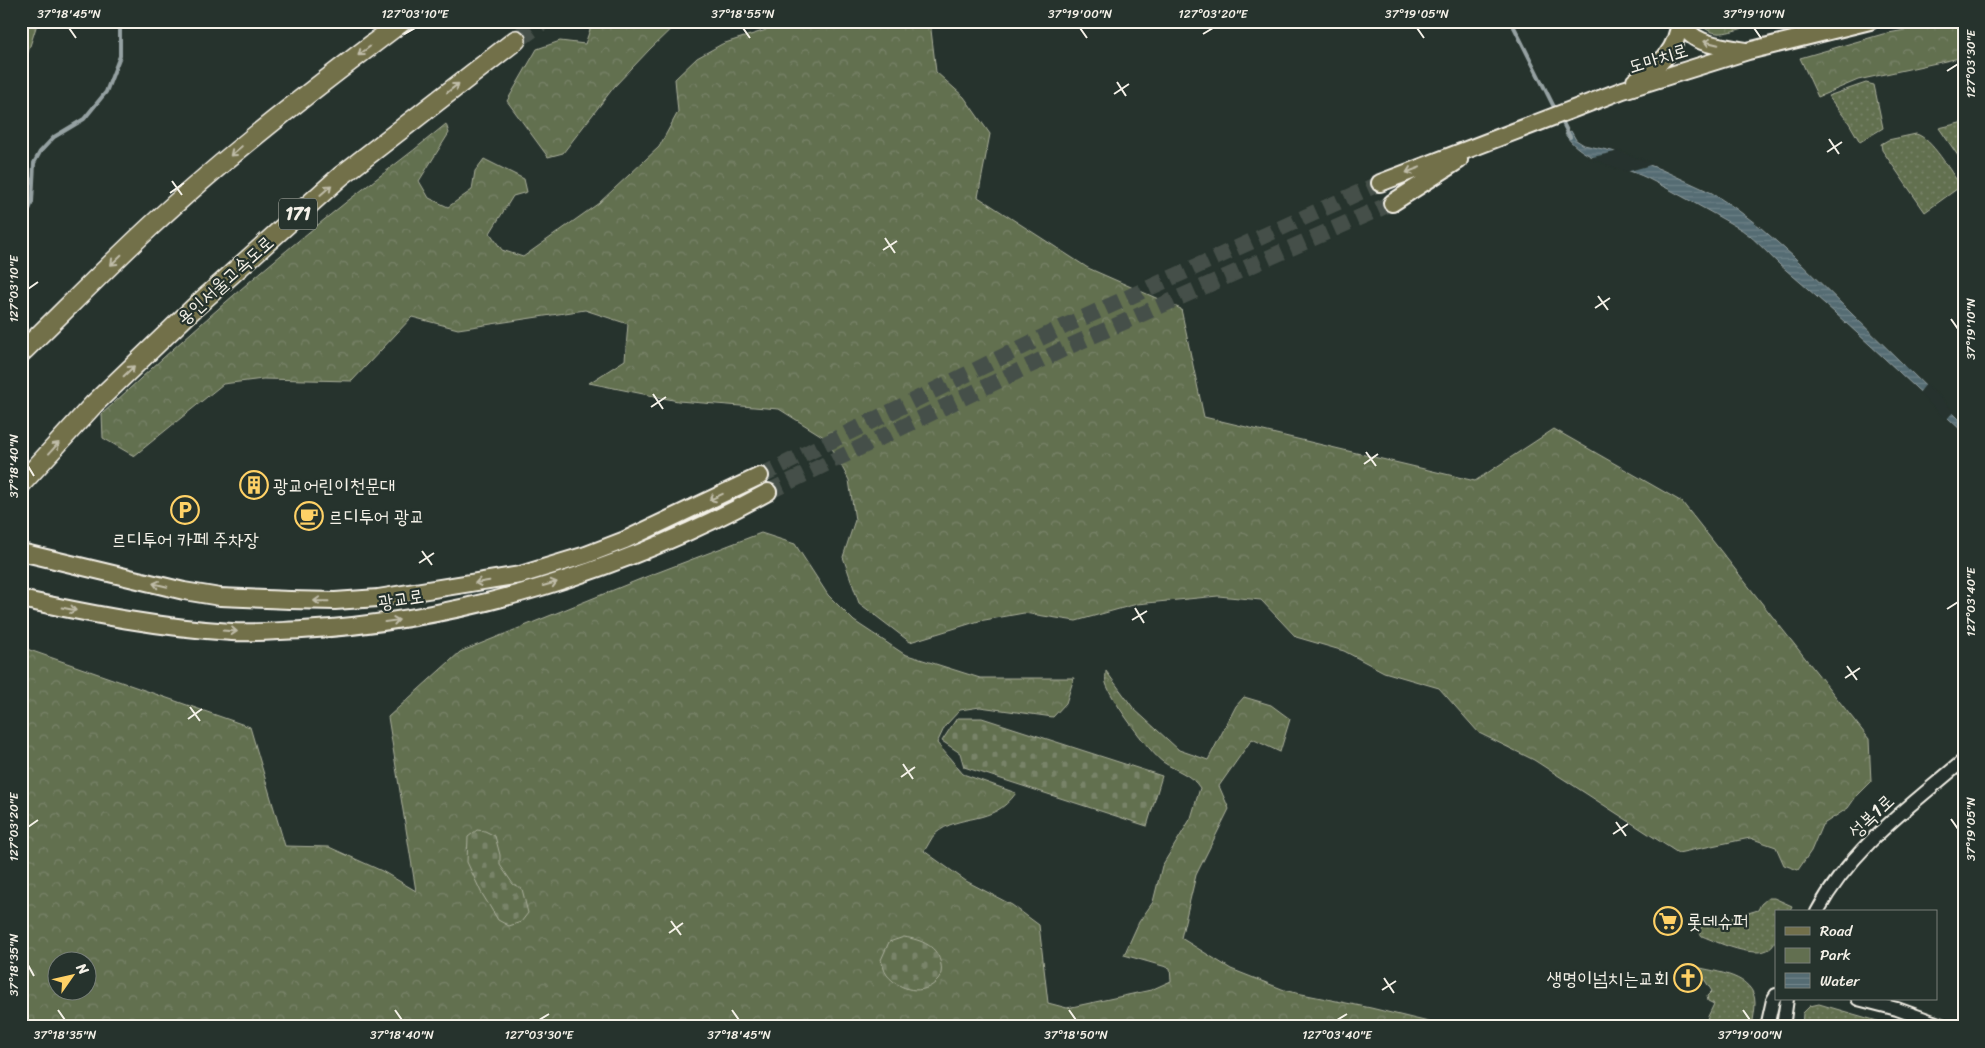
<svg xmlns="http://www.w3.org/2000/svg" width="1985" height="1048" font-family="Sriracha,'Poor Story',sans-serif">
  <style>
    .green { fill: url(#green-dots); stroke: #abb09c }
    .forest { fill: url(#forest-crowns); stroke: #abb09c; fill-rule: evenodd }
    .cemetery { fill: url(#cemetery-stones); stroke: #abb09c }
    .water { fill: url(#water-rules); stroke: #95a1a2 }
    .pier { fill: #26332d }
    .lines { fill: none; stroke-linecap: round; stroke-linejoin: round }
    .stream { stroke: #95a1a2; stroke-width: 4 }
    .major-tunnel { stroke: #455049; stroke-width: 16; stroke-dasharray: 16 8; stroke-linecap: butt }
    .highway-tunnel { stroke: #455049; stroke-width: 19; stroke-dasharray: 19 9; stroke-linecap: butt }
    .minor-casing { stroke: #f4f1e8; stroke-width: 16 }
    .major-casing { stroke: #f4f1e8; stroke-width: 20 }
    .highway-casing { stroke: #f4f1e8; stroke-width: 22 }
    .minor { stroke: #26332d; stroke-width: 12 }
    .major { stroke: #726f4a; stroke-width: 16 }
    .highway { stroke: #726f4a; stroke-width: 19 }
    .oneway { stroke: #c0bda9 }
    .ticks { fill: none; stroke: #f4f1e8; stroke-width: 2 }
    .labels { text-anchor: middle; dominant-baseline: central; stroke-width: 4.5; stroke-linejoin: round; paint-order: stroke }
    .shield { fill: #26332d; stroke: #b6b8b0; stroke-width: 1 }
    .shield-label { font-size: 18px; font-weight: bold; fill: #f4f1e8 }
    .street-label { font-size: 19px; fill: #f4f1e8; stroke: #26332d }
    .poi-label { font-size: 19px; fill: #f4f1e8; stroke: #26332d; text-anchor: start }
    .neatline { fill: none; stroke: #f4f1e8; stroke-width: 2 }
    .ticks-label { font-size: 12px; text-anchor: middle; fill: #f4f1e8 }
  </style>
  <defs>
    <pattern id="green-dots" width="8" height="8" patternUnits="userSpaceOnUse" patternTransform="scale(1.25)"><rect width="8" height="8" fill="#626f50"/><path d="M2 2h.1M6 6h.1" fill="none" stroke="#798469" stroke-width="1.8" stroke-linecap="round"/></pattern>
    <pattern id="forest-crowns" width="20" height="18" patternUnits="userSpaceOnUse" patternTransform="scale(1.25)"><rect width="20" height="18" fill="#626f50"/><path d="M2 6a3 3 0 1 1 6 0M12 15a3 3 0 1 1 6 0" fill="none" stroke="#798469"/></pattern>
    <pattern id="cemetery-stones" width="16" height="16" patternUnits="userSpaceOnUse" patternTransform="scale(1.25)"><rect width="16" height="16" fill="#626f50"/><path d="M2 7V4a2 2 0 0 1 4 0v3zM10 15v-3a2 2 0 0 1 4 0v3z" fill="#798469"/></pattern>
    <pattern id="water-rules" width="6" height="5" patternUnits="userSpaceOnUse" patternTransform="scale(1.25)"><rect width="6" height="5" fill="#556c73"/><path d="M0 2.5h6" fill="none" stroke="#6e8187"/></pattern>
  </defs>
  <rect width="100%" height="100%" fill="#26332d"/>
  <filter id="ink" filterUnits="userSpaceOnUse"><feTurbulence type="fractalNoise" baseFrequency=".02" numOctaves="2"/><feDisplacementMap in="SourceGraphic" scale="10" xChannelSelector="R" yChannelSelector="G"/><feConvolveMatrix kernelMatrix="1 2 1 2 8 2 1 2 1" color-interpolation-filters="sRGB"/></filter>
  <g filter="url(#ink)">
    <!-- green -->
    <path class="green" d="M 1866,83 L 1874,85 L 1883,128 L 1860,142 L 1849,123 L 1828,96 Z
      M 1964,122 L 1964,163 L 1963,163 L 1939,128 Z
      M 1916,134 C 1932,138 1951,173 1961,186 L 1925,212 L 1882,150 L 1881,144 L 1888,140 Z
      M 1768,898 L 1774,898 L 1792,906 L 1789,912 L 1776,912 C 1776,920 1778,931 1776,939 C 1770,967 1717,942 1702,936 L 1699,932 L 1704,922 L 1725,920 L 1758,910 L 1761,904 Z
      M 1696,967 C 1716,972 1755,975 1755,1003 C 1755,1011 1753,1019 1752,1027 L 1703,1027 L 1714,1004 L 1708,1001 L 1707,996 L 1712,991 Z
      M 1819,1004 L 1898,1027 L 1802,1027 L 1803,1013 L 1810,1006 Z"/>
    <!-- forest -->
    <path class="forest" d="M 21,21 L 38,21 L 21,74 Z
      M 593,21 L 679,21 L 650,49 L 614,87 L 563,153 L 548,157 L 507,101 L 537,49 L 560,41 L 585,44 Z
      M 770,21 L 932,21 L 931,30 L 936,72 L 964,97 L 990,134 L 978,197 L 1088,268 L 1181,309 L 1204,417 L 1475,481 L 1554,429 L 1682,502 L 1869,739 L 1871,782 L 1855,798 L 1848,808 L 1822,825 L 1811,851 L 1798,870 L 1784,865 L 1776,847 L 1750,838 L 1678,853 L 1534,760 L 1479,733 L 1439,688 L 1384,672 L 1344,651 L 1296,637 L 1261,600 L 1218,596 L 1137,604 L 1076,621 L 1024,613 L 979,621 L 910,642 L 859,603 L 843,557 L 855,520 L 849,480 L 827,439 L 779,409 L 678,401 L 589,383 L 625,360 L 628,324 L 585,310 L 458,329 L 412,317 L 352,381 L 263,379 L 223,384 L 134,456 L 103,438 L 102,414 C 171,350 241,287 314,228 C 357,192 403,160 446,124 L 449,133 L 419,181 L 429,198 L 448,207 L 472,190 L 475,171 L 484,159 L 524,179 L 527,192 L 513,196 L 490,233 L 502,250 L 523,257 L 599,203 L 659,147 L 678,112 L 675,79 L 697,58 L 722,44 L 766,30 Z
      M 1697,21 L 1740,21 L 1744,28 C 1724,33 1713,39 1697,21 Z
      M 1954,21 L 1964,21 L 1964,57 L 1858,80 L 1818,97 L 1800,58 L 1883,34 Z
      M 761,533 L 795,544 L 828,595 L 854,621 L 904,654 L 980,678 L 1074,678 L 1066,703 L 1053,717 L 980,707 L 960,710 L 945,726 L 937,743 L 963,774 L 1016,793 C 992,827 960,812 935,834 C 931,838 928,846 924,851 L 966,881 L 1012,905 L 1039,925 L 1048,1003 L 1067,1008 L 1151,990 L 1171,981 L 1170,968 L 1124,955 L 1139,922 L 1153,902 L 1162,866 L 1191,818 L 1200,788 C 1191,774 1176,771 1163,762 C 1149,752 1110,698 1106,683 C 1105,680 1106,675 1106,671 L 1134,709 L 1179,750 L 1208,760 L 1236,706 L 1244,697 L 1271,705 L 1290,719 L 1280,752 L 1252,739 L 1219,786 L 1229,809 L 1196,875 L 1181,938 L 1231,969 L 1287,991 L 1371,1008 L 1449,1027 L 21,1027 L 21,647 L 250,727 L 285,846 L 329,847 L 382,871 L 416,891 L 388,717 L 460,652 L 643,578 ZM 58,960 L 88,960 L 88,990 L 58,990 Z"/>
    <!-- cemetery -->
    <path class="cemetery" d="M 957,718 L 982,718 L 1162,776 L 1147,826 L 964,767 L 960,753 L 942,741 Z
      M 477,830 L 485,831 L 495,836 L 500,855 L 500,865 L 513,884 L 522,889 L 528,913 L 521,922 L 509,926 L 498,920 L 481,892 L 467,862 L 468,837 Z
      M 904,937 C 922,940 938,946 941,965 C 942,970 941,976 938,980 C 923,997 899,990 887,975 C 884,971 883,965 881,960 L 889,942 Z"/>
    <!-- water -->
    <path class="water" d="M 1571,131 L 1576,140 L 1584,145 L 1612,151 L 1660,169 L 1712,193 L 1735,208 L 1760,227 L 1794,257 L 1964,424 L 1964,433 C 1903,376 1843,318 1779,264 C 1766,252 1752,235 1737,227 C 1707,210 1677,193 1647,178 C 1620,165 1582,161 1565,134 Z"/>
    <!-- pier -->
    <path class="pier" d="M 1619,151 L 1654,164 L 1626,172 L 1589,158 Z
      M 1926,384 L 1954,411 L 1946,420 L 1919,393 Z"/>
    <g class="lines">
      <!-- stream -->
      <path class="stream" d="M 1511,21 L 1556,111
        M 1561,119 L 1570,137
        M 21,223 L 26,217 L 32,202 L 34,163 L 40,152 L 54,137 L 84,119 L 106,92 L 120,56 L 120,21"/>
      <!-- major-tunnel -->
      <path class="major-tunnel" d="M 760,476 L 1063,327 L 1380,183
        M 768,492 L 1070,346 L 1392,203"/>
      <!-- highway-tunnel -->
      <path class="highway-tunnel" d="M 516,40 L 542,21"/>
      <defs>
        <path id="minor" d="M 1817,912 C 1852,847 1909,807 1964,760
          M 1858,999 L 1897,1009 L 1947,1027
          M 1767,1027 L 1773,1000 L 1776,995
          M 1783,1027 L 1787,999"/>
        <path id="major" d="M 1681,21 C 1691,46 1723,46 1746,51
          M 1635,81 C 1660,63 1676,54 1680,21
          M 1380,183 L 1623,90 L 1748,51 L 1870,21
          M 1392,203 L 1459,160
          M 21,552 L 184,591 L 220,597 L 290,600 L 335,601 L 378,598 L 520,575 L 586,555 L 625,540 L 760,476
          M 21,599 C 90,614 162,628 232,632 C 256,633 279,631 302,630 C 464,621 627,569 768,492"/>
        <path id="highway" d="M 21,353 C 64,311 106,268 149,228 C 229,153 316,87 403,21
          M 21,484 L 94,404 L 194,308 L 284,227 L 341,176 L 516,40"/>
      </defs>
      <!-- minor casing -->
      <use href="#minor" class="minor-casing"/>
      <!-- major casing -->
      <use href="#major" class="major-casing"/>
      <!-- highway casing -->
      <use href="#highway" class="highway-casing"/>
      <!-- minor -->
      <use href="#minor" class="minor"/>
      <!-- major -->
      <use href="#major" class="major"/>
      <!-- highway -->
      <use href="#highway" class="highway"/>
    </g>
    <!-- one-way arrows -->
    <defs><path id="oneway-shaft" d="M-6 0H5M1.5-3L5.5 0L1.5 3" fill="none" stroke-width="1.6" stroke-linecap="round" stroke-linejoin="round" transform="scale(1.25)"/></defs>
    <g class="oneway">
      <use href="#oneway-shaft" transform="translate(1711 43) rotate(-167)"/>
      <use href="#oneway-shaft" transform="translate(364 51) rotate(143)"/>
      <use href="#oneway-shaft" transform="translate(453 88) rotate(-38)"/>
      <use href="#oneway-shaft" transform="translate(236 151) rotate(140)"/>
      <use href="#oneway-shaft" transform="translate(1413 170) rotate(159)"/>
      <use href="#oneway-shaft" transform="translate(326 190) rotate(-41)"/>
      <use href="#oneway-shaft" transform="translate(116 260) rotate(136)"/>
      <use href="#oneway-shaft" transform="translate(129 371) rotate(-44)"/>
      <use href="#oneway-shaft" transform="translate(54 448) rotate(-48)"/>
      <use href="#oneway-shaft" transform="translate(716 497) rotate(155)"/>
      <use href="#oneway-shaft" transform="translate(482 582) rotate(170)"/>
      <use href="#oneway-shaft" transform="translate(550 584) rotate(-16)"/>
      <use href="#oneway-shaft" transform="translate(160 585) rotate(-167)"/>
      <use href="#oneway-shaft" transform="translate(321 601) rotate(-179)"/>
      <use href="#oneway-shaft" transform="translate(69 609) rotate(11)"/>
      <use href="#oneway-shaft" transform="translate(392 621) rotate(-8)"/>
      <use href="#oneway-shaft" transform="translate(230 631) rotate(4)"/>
    </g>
  </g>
  <!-- ticks -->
  <path class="ticks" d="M 69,28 L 76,38M 743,28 L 750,38M 1080,28 L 1087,38M 1417,28 L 1424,38M 1754,28 L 1761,38M 404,34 L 415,28M 1203,34 L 1213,28M 1947,71 L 1958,64M 1117,82 L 1126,96M 1114,94 L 1129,84M 1829,139 L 1839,154M 1827,152 L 1842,142M 172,181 L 182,195M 170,193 L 184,183M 885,238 L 895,253M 883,250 L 897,241M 28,289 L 38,282M 1598,296 L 1608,310M 1595,308 L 1610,298M 1951,319 L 1958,329M 653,394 L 663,409M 651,407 L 666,397M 1366,452 L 1376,466M 1364,464 L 1378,454M 28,466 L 34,476M 422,551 L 432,565M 419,563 L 434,553M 1135,608 L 1144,623M 1947,609 L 1958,602M 1132,620 L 1147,611M 1847,666 L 1857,680M 1845,678 L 1860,668M 190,707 L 200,721M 188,719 L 202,709M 903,764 L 913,779M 901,777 L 915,767M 1951,819 L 1958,829M 1616,822 L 1626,836M 28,827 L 38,820M 1613,834 L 1628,824M 671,921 L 681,935M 669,933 L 683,923M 28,965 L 34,976M 1384,978 L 1394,993M 1382,990 L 1396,981M 58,1010 L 65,1020M 395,1010 L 402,1020M 732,1010 L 739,1020M 1069,1010 L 1076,1020M 1743,1010 L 1750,1020M 539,1020 L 549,1014M 1337,1020 L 1347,1014"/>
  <!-- icons -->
  <defs>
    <symbol id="building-ring" viewBox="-11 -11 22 22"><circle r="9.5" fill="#26332d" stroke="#ffd166" stroke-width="1.5"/><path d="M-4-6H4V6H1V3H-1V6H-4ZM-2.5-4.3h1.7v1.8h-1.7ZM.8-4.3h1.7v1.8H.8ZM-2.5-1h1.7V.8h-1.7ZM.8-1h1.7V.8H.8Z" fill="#ffd166"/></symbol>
    <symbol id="parking-ring" viewBox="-11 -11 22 22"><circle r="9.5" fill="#26332d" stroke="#ffd166" stroke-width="1.5"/><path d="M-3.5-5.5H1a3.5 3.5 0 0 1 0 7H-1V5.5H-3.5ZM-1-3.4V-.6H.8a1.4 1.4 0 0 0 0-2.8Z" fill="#ffd166"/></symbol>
    <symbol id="cafe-ring" viewBox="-11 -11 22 22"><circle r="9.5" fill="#26332d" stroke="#ffd166" stroke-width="1.5"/><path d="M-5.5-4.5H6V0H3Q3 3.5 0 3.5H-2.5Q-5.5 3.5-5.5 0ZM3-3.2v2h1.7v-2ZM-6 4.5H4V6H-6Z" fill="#ffd166"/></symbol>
    <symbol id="supermarket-ring" viewBox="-11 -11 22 22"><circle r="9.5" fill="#26332d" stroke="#ffd166" stroke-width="1.5"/><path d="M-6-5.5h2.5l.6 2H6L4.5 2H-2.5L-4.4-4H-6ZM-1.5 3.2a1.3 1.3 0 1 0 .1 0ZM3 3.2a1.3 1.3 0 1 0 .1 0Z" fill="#ffd166"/></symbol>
    <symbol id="church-ring" viewBox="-11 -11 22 22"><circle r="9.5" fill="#26332d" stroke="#ffd166" stroke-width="1.5"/><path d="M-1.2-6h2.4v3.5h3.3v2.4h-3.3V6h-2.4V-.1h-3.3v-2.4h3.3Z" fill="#ffd166"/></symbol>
  </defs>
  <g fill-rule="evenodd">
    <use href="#building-ring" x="238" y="469" width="32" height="32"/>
    <use href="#parking-ring" x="169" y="494" width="32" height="32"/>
    <use href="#cafe-ring" x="293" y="500" width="32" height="32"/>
    <use href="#supermarket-ring" x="1652" y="905" width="32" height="32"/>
    <use href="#church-ring" x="1672" y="962" width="32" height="32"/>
  </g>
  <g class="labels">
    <!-- shield labels -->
    <rect class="shield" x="279" y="198.5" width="38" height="31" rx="4"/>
    <g class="shield-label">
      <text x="298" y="214">171</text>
    </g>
    <!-- street labels -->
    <g class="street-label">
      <text transform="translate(1658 58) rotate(-17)">도마치로</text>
      <text transform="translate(225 280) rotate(-42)">용인서울고속도로</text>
      <text transform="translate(401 599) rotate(-9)">광교로</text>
      <text transform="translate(1871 816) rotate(-43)">성복1로</text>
    </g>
    <!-- poi labels -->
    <g class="poi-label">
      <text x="273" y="485">광교어린이천문대</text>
      <text x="328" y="516">르디투어 광교</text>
      <text x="185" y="539" text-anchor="middle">르디투어 카페 주차장</text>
      <text x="1687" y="921">롯데슈퍼</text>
      <text x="1669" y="978" text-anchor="end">생명이넘치는교회</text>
    </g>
  </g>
  <!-- margin -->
  <rect width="1985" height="1048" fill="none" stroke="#26332d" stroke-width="55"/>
  <!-- legend -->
  <rect x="1775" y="910" width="162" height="90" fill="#26332d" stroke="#787f78"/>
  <rect x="1785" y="927" width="25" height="8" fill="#726f4a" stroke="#787f78"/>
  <text x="1820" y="936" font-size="15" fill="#f4f1e8">Road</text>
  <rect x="1785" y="948" width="25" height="15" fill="#626f50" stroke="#787f78"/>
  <text x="1820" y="960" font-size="15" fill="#f4f1e8">Park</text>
  <rect x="1785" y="973" width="25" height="15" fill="url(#water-rules)" stroke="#787f78"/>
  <text x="1820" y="986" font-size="15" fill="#f4f1e8">Water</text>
  <!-- north arrow -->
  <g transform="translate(72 976) rotate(56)"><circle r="24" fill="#26332d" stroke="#787f78"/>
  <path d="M0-4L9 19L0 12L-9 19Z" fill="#ffd166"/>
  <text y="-8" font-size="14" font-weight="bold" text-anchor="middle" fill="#f4f1e8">N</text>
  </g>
  <rect x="28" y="28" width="1930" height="992" class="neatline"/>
  <g class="ticks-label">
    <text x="69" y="18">37°18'45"N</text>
    <text x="415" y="18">127°03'10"E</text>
    <text x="743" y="18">37°18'55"N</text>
    <text x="1080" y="18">37°19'00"N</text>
    <text x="1213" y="18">127°03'20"E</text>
    <text x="1417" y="18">37°19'05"N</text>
    <text x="1754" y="18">37°19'10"N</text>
    <text transform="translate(1971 64) rotate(-90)" y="4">127°03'30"E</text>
    <text transform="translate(14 289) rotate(-90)" y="4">127°03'10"E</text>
    <text transform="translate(1971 329) rotate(-90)" y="4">37°19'10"N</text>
    <text transform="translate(14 466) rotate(-90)" y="4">37°18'40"N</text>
    <text transform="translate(1971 602) rotate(-90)" y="4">127°03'40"E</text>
    <text transform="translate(14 827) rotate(-90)" y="4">127°03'20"E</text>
    <text transform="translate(1971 829) rotate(-90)" y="4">37°19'05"N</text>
    <text transform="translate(14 965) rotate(-90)" y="4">37°18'35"N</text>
    <text x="65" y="1039">37°18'35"N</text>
    <text x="402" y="1039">37°18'40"N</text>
    <text x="539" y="1039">127°03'30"E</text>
    <text x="739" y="1039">37°18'45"N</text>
    <text x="1076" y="1039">37°18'50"N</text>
    <text x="1337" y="1039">127°03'40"E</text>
    <text x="1750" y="1039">37°19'00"N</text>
  </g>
</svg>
